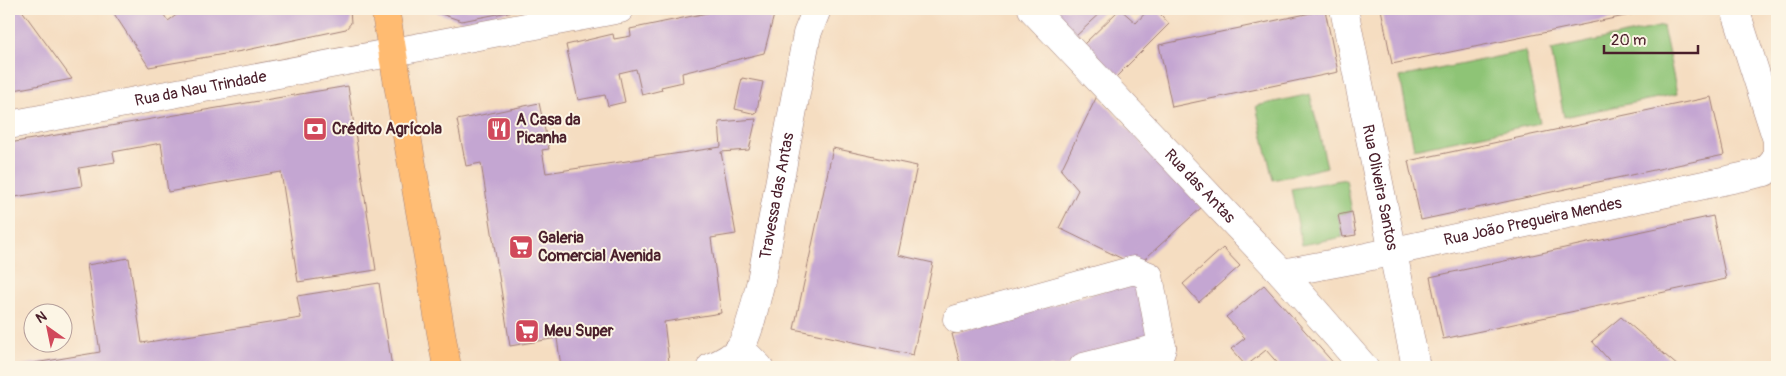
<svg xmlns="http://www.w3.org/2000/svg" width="1786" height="376" font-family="Pangolin,sans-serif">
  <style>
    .grass { fill: #8ec476; stroke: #6c7250 }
    .building { fill: #c4a6d2 }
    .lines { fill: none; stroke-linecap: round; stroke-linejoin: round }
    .minor-casing { stroke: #a07e76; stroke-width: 29 }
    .major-casing { stroke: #a07e76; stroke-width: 29 }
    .minor { stroke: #fff; stroke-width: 28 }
    .major { stroke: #ffbb71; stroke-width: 28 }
    .labels { text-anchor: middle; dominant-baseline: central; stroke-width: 4; stroke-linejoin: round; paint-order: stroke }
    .street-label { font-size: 16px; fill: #4a1f2b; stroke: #fcf5e5 }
    .poi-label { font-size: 16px; font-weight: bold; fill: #4a1f2b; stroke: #fcf5e5; text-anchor: start }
  </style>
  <rect width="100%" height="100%" fill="#fcf5e5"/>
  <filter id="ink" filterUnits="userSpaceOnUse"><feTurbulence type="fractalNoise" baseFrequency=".02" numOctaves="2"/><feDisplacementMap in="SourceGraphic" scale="10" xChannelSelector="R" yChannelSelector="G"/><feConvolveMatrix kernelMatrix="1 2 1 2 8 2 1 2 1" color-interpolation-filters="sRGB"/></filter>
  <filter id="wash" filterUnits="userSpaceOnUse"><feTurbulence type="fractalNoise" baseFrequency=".0096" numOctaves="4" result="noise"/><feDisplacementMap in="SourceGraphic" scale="20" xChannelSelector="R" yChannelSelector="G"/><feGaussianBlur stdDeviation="1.12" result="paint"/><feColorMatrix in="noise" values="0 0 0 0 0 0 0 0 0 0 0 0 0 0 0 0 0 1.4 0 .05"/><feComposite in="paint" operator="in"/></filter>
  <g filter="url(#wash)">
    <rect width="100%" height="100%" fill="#f5ddc1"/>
    <!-- grass -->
    <path class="grass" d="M 1663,26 L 1677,94 L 1564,117 L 1551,50 Z
      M 1525,51 L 1540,123 L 1414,149 L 1400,77 Z
      M 1310,94 L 1327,167 L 1273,180 L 1256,106 Z
      M 1346,179 L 1352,212 L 1338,215 L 1343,237 L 1302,245 L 1291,189 Z"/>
    <g id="blocks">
      <!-- building -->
      <path class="building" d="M 17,9 L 21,9 L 72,79 L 9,91 L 9,14 Z
        M 111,9 L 160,9 L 168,21 L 185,9 L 350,9 L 351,23 L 346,29 L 242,51 L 149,67 Z
        M 435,9 L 518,9 L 518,10 L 462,21 L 438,13 Z
        M 726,9 L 773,9 L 775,11 L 764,53 L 682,73 L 683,82 L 661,87 L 662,90 L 642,95 L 636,69 L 619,73 L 625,102 L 608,106 L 605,95 L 578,100 L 566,45 L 613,34 L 614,39 L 631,36 L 630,29 Z
        M 1048,9 L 1105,9 L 1075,37 Z
        M 1120,9 L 1136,23 L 1149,9 L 1156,9 L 1169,24 L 1113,80 L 1082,46 Z
        M 1381,9 L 1654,9 L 1654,10 L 1392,64 Z
        M 1325,10 L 1338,72 L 1172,107 L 1159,45 Z
        M 742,78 L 763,82 L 756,114 L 735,109 Z
        M 348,86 L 376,270 L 298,282 L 281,172 L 168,192 L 161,143 L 113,152 L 115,162 L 79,168 L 82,186 L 9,198 L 9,143 Z
        M 1097,96 L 1202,207 L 1137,266 L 1059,228 L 1078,190 L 1061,170 Z
        M 1711,97 L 1724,155 L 1421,220 L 1408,161 Z
        M 539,103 L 549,149 L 542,150 L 546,173 L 721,147 L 719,122 L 756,119 L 749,150 L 721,152 L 736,234 L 711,238 L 721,313 L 664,322 L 669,362 L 637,367 L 561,367 L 557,338 L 510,346 L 481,163 L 466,166 L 457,120 Z
        M 833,148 L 917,166 L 898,255 L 933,263 L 913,355 L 794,329 Z
        M 1352,212 L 1356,235 L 1343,237 L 1338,215 Z
        M 1713,216 L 1726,279 L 1443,339 L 1430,277 Z
        M 1223,248 L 1240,266 L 1199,302 L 1183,284 Z
        M 129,258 L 142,343 L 301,318 L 297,296 L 379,283 L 392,367 L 11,367 L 100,352 L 87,265 Z
        M 1137,281 L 1153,341 L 1060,367 L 961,367 L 952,334 Z
        M 1264,285 L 1297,322 L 1337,367 L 1281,367 L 1266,350 L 1246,366 L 1231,349 L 1245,338 L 1226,317 Z
        M 1621,317 L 1679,367 L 1615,367 L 1592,341 Z"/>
    </g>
  </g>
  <g filter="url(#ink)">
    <use href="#blocks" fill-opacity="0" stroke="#a07e76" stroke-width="1"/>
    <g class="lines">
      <defs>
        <g id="minor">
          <path id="s1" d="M 1032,9 L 1282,273 L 1364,367"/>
          <path id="s2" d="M 1344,9 L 1416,367"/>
          <path d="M 1735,9 L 1777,140 L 1777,155"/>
          <path id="s3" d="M 9,125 L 620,9"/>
          <path id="s4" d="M 1282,273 L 1357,259 L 1765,172 L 1777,158"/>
          <path d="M 957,319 L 1134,270 L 1149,276 L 1162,347 L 1156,367"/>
          <path d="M 740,348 L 759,367"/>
          <path id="s5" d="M 711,367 C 721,363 733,357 740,348 C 750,332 756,300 761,281 L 807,34 L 817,9"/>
          <path d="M 1083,367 L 1162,347"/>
        </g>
        <path id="major" d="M 385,9 L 447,367"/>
      </defs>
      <!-- minor casing -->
      <use href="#minor" class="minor-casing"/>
      <!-- major casing -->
      <use href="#major" class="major-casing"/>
      <!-- minor -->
      <use href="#minor" class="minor"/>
      <!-- major -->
      <use href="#major" class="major"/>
    </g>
  </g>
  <!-- icons -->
  <defs>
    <symbol id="bank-square" viewBox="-11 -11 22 22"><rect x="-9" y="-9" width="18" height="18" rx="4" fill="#d1495b" stroke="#fcf5e5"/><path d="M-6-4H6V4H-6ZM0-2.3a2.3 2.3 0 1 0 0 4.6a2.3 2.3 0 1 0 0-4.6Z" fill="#fff"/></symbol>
    <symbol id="restaurant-square" viewBox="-11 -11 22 22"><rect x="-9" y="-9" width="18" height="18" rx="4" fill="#d1495b" stroke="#fcf5e5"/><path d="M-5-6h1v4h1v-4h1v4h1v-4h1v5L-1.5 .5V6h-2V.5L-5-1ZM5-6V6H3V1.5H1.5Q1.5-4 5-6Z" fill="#fff"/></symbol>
    <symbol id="supermarket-square" viewBox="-11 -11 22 22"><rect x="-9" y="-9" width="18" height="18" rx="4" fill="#d1495b" stroke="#fcf5e5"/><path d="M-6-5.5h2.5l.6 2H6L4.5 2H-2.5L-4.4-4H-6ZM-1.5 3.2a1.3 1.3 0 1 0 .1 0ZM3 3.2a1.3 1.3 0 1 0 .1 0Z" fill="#fff"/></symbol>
  </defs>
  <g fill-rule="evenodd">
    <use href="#bank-square" x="301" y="115" width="28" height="28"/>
    <use href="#restaurant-square" x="485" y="115" width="28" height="28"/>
    <use href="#supermarket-square" x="507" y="233" width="28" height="28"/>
    <use href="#supermarket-square" x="513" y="317" width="28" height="28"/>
  </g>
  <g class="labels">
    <!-- street labels -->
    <g class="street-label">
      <text stroke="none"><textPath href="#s3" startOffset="195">Rua da Nau Trindade</textPath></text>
      <text stroke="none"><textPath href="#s1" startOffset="244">Rua das Antas</textPath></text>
      <text stroke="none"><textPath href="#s2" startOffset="182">Rua Oliveira Santos</textPath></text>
      <text stroke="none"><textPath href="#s5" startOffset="192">Travessa das Antas</textPath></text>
      <text stroke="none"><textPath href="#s4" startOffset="256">Rua João Pregueira Mendes</textPath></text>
    </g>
    <!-- poi labels -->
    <g class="poi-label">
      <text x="516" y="120">A Casa da<tspan x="516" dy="18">Picanha</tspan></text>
      <text x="332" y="129">Crédito Agrícola</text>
      <text x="538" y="238">Galeria<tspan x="538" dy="18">Comercial Avenida</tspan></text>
      <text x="544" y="331">Meu Super</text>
    </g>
  </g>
  <!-- margin -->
  <rect width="1786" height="376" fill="none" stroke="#fcf5e5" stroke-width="30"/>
  <!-- north arrow -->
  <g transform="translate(48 328) rotate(327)"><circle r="24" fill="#fcf5e5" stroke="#b59f9b"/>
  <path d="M0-4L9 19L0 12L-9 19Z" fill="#d1495b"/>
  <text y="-8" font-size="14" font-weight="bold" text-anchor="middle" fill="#4a1f2b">N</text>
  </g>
  <!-- scale -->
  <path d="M1604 45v8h94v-8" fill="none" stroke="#4a1f2b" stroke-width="2.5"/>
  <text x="1611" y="45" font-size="15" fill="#4a1f2b" stroke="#fcf5e5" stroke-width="4" paint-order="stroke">20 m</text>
</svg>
